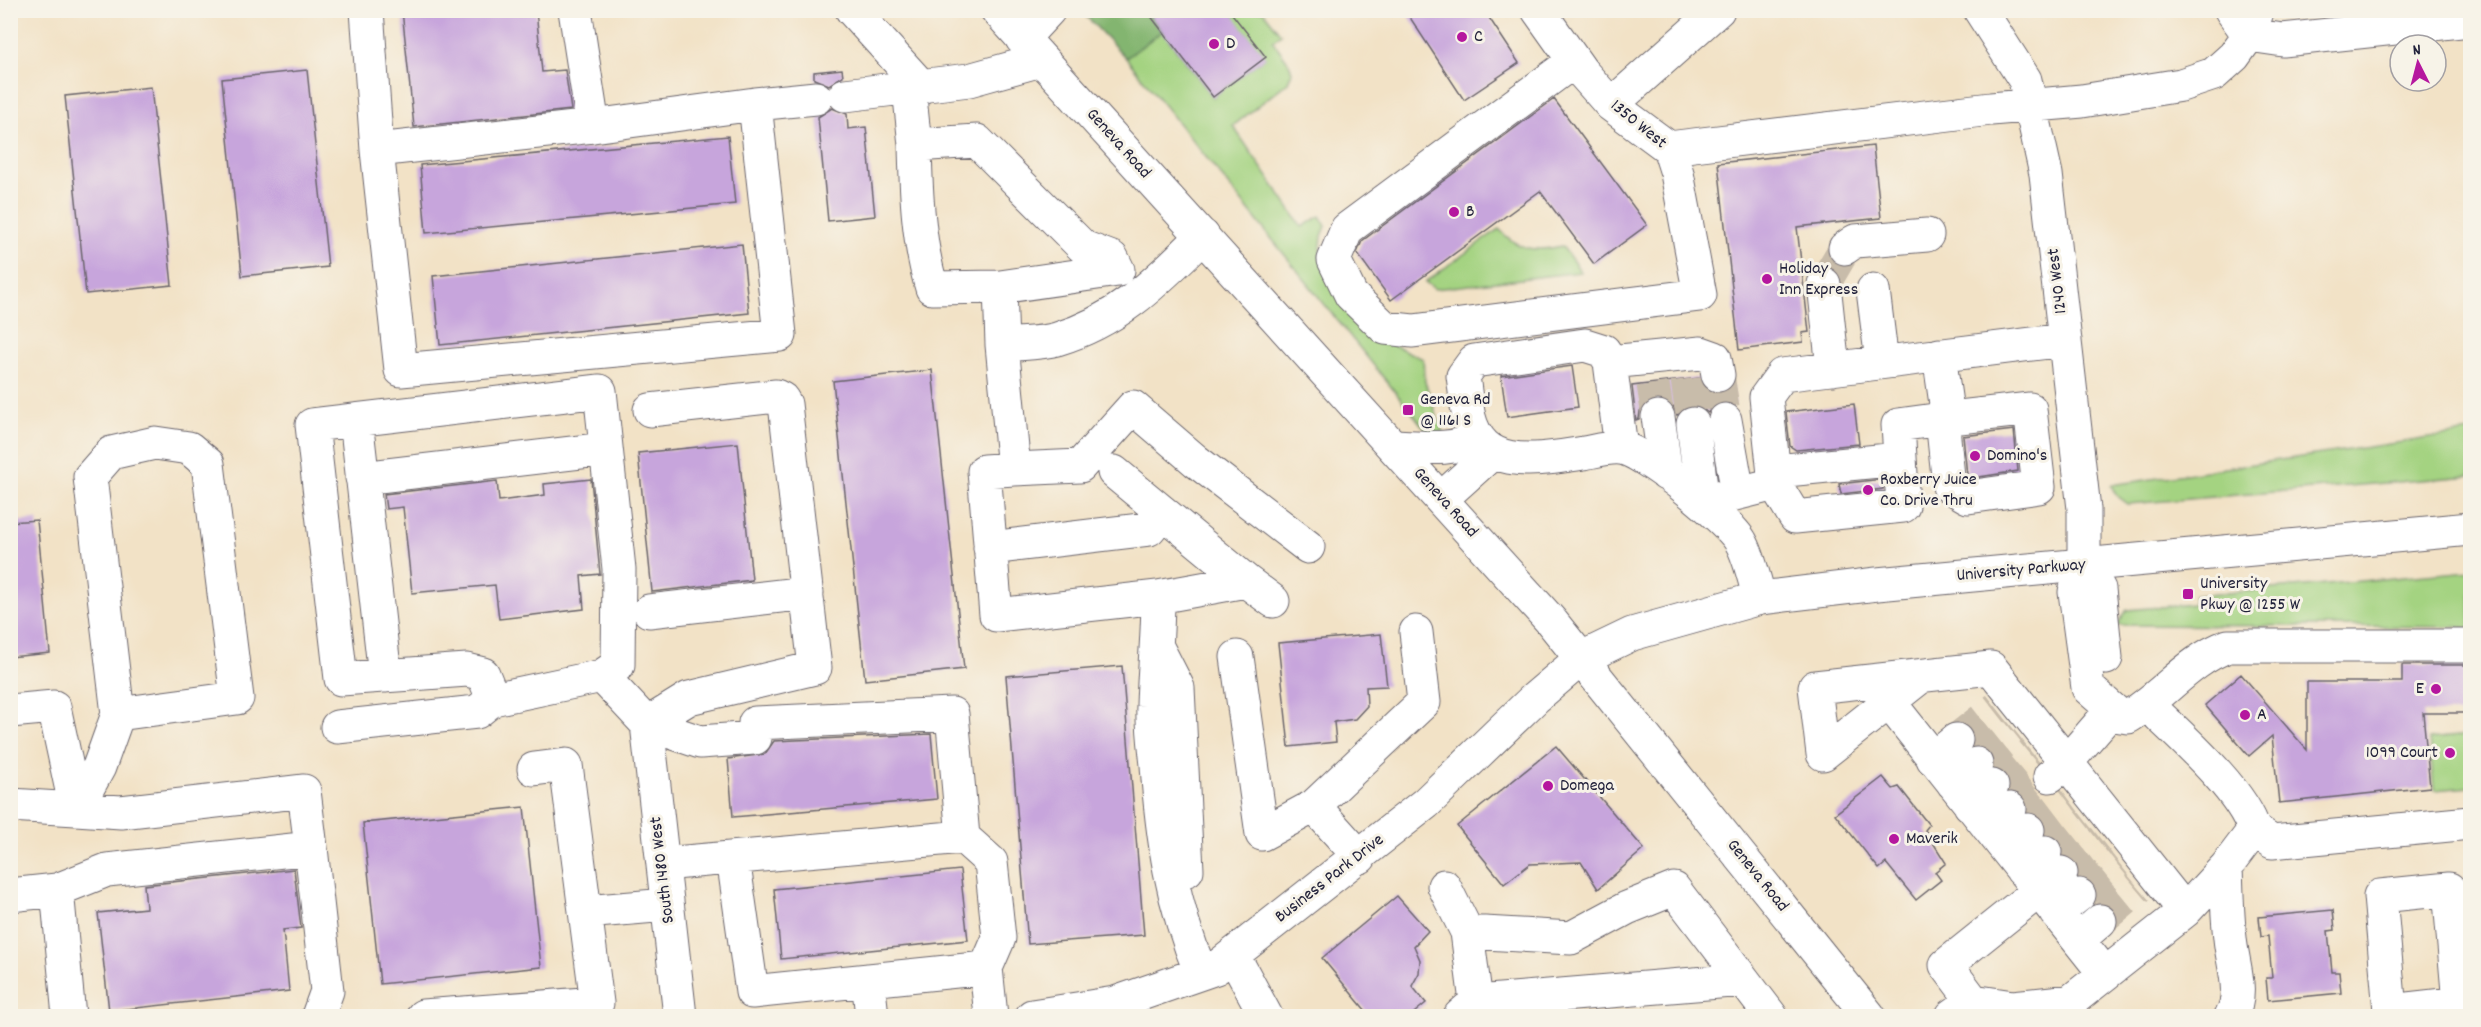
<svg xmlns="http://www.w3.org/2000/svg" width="2481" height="1027" font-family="Dekko,sans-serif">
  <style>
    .green { fill: #a4d381; stroke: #637a5e; stroke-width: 1.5 }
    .forest { fill: #83b56f; stroke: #526c55; stroke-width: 1.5 }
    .building { fill: #c7a5dc }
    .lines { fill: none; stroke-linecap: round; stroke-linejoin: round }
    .minor-tunnel { stroke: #c8bcaa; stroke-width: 33; stroke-dasharray: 33 16; stroke-linecap: butt }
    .minor-casing { stroke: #6b656c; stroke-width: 35 }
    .major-casing { stroke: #6b656c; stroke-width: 35 }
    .minor { stroke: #fff; stroke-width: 33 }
    .major { stroke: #fff; stroke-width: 33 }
    .poi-dot { fill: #b5179e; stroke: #f7f3e8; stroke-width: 2 }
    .labels { text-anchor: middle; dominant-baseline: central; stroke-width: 6; stroke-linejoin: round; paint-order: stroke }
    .poi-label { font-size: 18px; fill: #22223b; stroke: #f7f3e8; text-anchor: start }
    .street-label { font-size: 18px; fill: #22223b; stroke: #f7f3e8 }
  </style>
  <rect width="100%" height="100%" fill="#f7f3e8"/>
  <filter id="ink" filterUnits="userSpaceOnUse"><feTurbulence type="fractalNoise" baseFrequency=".0167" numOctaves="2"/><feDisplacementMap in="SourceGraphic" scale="12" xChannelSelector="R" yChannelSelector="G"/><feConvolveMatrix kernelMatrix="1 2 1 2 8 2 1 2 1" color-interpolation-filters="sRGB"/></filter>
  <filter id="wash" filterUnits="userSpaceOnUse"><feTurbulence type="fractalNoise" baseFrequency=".008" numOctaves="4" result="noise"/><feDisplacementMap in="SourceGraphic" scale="24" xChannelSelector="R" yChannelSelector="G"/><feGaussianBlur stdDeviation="1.35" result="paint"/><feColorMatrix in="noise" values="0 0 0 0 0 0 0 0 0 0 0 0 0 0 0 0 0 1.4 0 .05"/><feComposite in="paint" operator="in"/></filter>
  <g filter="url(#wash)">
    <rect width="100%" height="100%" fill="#f2e2c6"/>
    <!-- green -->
    <path class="green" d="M 1229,11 L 1263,11 L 1281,34 L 1273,41 L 1289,63 L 1292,72 L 1288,82 L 1233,126 L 1302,227 L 1320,216 L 1326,226 L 1322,236 L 1320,257 L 1370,334 L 1423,359 L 1425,382 L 1444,436 L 1433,439 L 1126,58 L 1162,31 L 1213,97 L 1265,57 Z
      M 1499,229 C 1518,251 1536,252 1562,246 L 1581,272 L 1435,289 L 1425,282 Z
      M 2470,432 L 2470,476 L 2128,504 L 2116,495 L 2111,485 Z
      M 2470,571 L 2470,627 L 2117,625 L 2127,610 L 2194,604 L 2194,596 Z
      M 2467,735 L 2470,787 L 2434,790 L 2429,739 Z"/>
    <!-- forest -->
    <path class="forest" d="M 1081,11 L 1146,11 L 1162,31 L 1126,58 Z"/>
    <g id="blocks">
      <!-- building -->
      <path class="building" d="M 402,10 L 536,10 L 542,72 L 565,70 L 571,110 L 414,127 Z
        M 1146,10 L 1229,10 L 1266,57 L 1213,97 Z
        M 1405,10 L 1484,10 L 1519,63 L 1464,100 Z
        M 842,69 L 843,76 L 829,85 L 814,79 L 814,72 Z
        M 307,70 L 328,267 L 242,276 L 222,79 Z
        M 151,87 L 172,285 L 86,294 L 65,96 Z
        M 1554,99 L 1647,225 L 1594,264 L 1540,191 L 1391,300 L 1357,253 L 1362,241 Z
        M 832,108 L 847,114 L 848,129 L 866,127 L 875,216 L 828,221 L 818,117 Z
        M 728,136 L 735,204 L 426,233 L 420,165 Z
        M 1873,146 L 1881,218 L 1797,227 L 1809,332 L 1802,333 L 1803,342 L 1739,350 L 1718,163 Z
        M 742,244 L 749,313 L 440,345 L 433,276 Z
        M 1572,366 L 1578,407 L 1507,417 L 1501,376 Z
        M 932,370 L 964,669 L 865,680 L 833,381 Z
        M 1699,378 L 1704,387 L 1712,393 L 1722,393 L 1732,386 L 1735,405 L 1721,402 L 1713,405 L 1708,413 L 1700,407 L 1690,406 L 1677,415 L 1673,406 L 1666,400 L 1655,399 L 1646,403 L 1640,411 L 1639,419 L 1636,420 L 1632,386 Z
        M 1854,404 L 1859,444 L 1796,450 L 1790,446 L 1786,412 Z
        M 2014,430 L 2018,471 L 1972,478 L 1967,475 L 1963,436 Z
        M 738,443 L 752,580 L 652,592 L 638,453 Z
        M 591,479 L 600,574 L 581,576 L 584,609 L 499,619 L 495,585 L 412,593 L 403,507 L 386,509 L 384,494 L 497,481 L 499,501 L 545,495 L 544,484 Z
        M 1883,479 L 1883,489 L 1841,494 L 1839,484 Z
        M 37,520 L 50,653 L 10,657 L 10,522 Z
        M 1381,634 L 1387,686 L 1366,687 L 1367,706 L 1355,719 L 1334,722 L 1336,742 L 1289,747 L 1278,643 Z
        M 2402,665 L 2470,665 L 2470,713 L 2423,713 L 2430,787 L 2279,803 L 2272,736 L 2249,756 L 2205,705 L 2241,674 L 2307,750 L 2307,682 L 2402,682 Z
        M 1122,666 L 1144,935 L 1028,944 L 1006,676 Z
        M 931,734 L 937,799 L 733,817 L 728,759 L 765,754 L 774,741 Z
        M 1556,746 L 1644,849 L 1598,889 L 1581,862 L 1530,864 L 1504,884 L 1457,826 Z
        M 1883,777 L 1893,789 L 1899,787 L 1929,825 L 1925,830 L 1946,863 L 1935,872 L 1941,880 L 1916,900 L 1886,863 L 1879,869 L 1835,814 Z
        M 524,807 L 541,967 L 380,984 L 363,823 Z
        M 294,869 L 301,928 L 283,930 L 289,991 L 109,1011 L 98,913 L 146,908 L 144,885 Z
        M 960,870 L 968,940 L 781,959 L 774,889 Z
        M 1397,896 L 1428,931 L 1414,946 L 1420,960 L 1419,973 L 1412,986 L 1426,1003 L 1409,1017 L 1371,1017 L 1322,958 Z
        M 2333,910 L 2335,930 L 2328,931 L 2332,972 L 2339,972 L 2341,993 L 2268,1000 L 2266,978 L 2272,978 L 2268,936 L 2261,937 L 2259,917 Z"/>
    </g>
  </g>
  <g filter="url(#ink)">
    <use href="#blocks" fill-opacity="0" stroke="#6b656c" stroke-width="1.5"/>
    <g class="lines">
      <!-- minor-tunnel -->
      <path class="minor-tunnel" d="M 1824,284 L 1845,248
        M 1718,375 L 1725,420
        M 1687,379 L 1693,424
        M 1653,384 L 1658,417
        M 1956,740 L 1997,708
        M 1976,764 L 2016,732
        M 1992,786 L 2032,753
        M 2010,809 L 2050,776
        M 2028,830 L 2069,799
        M 2045,852 L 2085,820
        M 2061,873 L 2102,841
        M 2079,895 L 2119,863
        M 2100,921 L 2139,888"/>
      <defs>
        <path id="minor" d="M 367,10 L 377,150
          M 575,10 L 593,126 L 377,150 L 401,370 L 780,335 L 755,104 L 816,98
          M 852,10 L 922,87
          M 1538,10 L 1582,72 L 1611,105 L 1669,148 L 1677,173 L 1700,295 L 1413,331 L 1385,328 L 1351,295 L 1334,260 L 1347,229 L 1574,61
          M 1980,10 L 2025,80 L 2046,174 L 2084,509 L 2084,566 L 2075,592 L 2088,688 L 2120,716 L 2128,717 C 2163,696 2189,660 2228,646 L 2470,646
          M 2256,15 L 2249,35 L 2283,40 L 2470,20
          M 1022,39 L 1049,10
          M 909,88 L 915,145
          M 845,95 L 969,80 L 1041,60
          M 1611,105 L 1718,10
          M 593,126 L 755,104
          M 1669,148 L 1991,109 L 2082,101 L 2181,85 L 2214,74 L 2234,56 L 2249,35 L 2231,10
          M 1845,248 L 1855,241 L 1927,235
          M 1824,284 L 1833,369
          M 1000,287 L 932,288 C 918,243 916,192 915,145 L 977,141 L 1083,247 L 1112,258 L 1118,270 L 1000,287 L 1002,345 C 1020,343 1040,344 1057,339 C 1120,320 1157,281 1203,236
          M 1873,290 L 1882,362
          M 1002,345 L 1014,469 L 984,471 L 996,615 L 1158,597 C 1158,634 1154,669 1153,706 C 1152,725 1155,746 1157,765 C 1162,839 1172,904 1201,973
          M 1610,362 L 1701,353 L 1715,358 L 1718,375
          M 1658,417 L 1666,474
          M 356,420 L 385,676
          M 1725,420 L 1738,493
          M 1693,424 L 1703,502
          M 1393,446 C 1422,447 1452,452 1478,438
          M 1621,448 L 1610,362 L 1604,351 L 1585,345 L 1474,361 L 1463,376 C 1465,389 1466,404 1469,417 C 1483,473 1540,459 1584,453 C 1595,451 1608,447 1620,448 C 1642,449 1730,521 1741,542 C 1750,558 1754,580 1760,598
          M 1014,469 L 1080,466 L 1133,407 L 1196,461 L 1308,547
          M 1776,471 L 1899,459
          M 1114,472 L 1246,581
          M 362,478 L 606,449
          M 1775,484 L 1795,517 L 1903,506 L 1898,425 L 1942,419 L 1949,486 L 1968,497 L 2039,487 L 2030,409 L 1942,419 L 1946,404 L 1939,355
          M 1441,499 L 1492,453
          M 1703,502 L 1775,484 L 1766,397 L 1782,375 L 2065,340
          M 990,548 L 1149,529 L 1162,513
          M 2084,566 L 2099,589 L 2106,658
          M 1158,597 L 1246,581 L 1273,601
          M 649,611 L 807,593
          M 1158,649 L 1178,688 L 1187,870
          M 1237,657 L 1262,834 L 1314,806 L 1360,857
          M 602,676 L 493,699 L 483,674 L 467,670 L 341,679 L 312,425 L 600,391 L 619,569 L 618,665 L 602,676 L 647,724 L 700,742 L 755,738 L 755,723 L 952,714 L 963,837 L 991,862 L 999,938 L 986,968 L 991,1016
          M 1919,678 L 1823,754 L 1815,687 L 1991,668 L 2185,911
          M 1889,702 L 2105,974
          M 2148,705 C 2178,734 2243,791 2254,830 L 2272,842 L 2470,823
          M 10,711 L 54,707 L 76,809 L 10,805
          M 118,714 L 237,698 L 208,464 L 189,448 L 155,443 L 111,453 L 90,477 L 118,714 L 99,767 L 76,809 L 121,812 L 304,791 L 311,848
          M 647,724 L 689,698 L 815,668 L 785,404 L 782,399 L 776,396 L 650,410
          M 647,724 L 680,1016
          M 337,727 L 477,712 L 493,699
          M 1933,759 L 1956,740
          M 2050,776 L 2066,763 L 2112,710
          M 1953,783 L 1976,764
          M 1970,805 L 1992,786
          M 1314,806 L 1424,702 L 1416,632
          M 1988,827 L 2010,809
          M 2005,848 L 2028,830
          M 733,858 L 752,992 L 986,968
          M 663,864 L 963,837
          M 2226,867 C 2227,890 2227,914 2230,938 C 2232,963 2245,993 2231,1016
          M 2022,870 L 2045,852
          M 1444,886 L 1467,932 L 1476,1002 L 1460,1016
          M 57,890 L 69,1016
          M 10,895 L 57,890 L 107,870 L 311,848 L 327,991 L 318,1016
          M 585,912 L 667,905
          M 2056,913 L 2079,895
          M 1467,932 L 1571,938 L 1627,908 L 1674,889 L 1771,1016
          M 2078,940 L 2100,921
          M 1233,955 L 1266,1016
          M 868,980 L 872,1016
          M 1973,1001 L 1946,965 L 2061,873
          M 1476,1002 L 1743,980
          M 2459,1003 L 2449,889 L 2380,896 L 2390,1011 L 2470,1002
          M 423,1016 L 597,1003 L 566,765 L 534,769
          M 1032,1016 L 1115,1003 L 1216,968 L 1426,803 L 1535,698 L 1582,658
          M 1952,1016 L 1973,1001 L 2013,1007 L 2071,1001 L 2185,911 L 2226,867 L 2254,830"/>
        <path id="major" d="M 997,10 L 1551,621 L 1869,1016
          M 1582,658 L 1632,634 L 1760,598 L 1877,584 L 2470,529"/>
      </defs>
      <!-- minor casing -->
      <use href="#minor" class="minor-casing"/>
      <!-- major casing -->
      <use href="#major" class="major-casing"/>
      <!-- minor -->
      <use href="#minor" class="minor"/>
      <!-- major -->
      <use href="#major" class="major"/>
    </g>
  </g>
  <!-- markers -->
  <g class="poi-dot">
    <circle cx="1462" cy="37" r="6"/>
    <circle cx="1214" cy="44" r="6"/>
    <circle cx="1454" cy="212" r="6"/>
    <circle cx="1767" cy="279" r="6"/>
    <rect x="1402" y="404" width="12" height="12" rx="3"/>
    <circle cx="1975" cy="456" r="6"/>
    <circle cx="1868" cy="490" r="6"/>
    <rect x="2182" y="588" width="12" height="12" rx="3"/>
    <circle cx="2436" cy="689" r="6"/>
    <circle cx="2245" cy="715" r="6"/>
    <circle cx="2450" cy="753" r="6"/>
    <circle cx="1548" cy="786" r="6"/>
    <circle cx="1894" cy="839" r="6"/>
  </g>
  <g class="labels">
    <!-- poi labels -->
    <g class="poi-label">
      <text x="1474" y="37">C</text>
      <text x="1226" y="44">D</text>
      <text x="1466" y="212">B</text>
      <text x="1779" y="269">Holiday<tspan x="1779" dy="21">Inn Express</tspan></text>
      <text x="1420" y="400">Geneva Rd<tspan x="1420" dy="21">@ 1161 S</tspan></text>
      <text x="1987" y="456">Domino's</text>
      <text x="1880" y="480">Roxberry Juice<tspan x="1880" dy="21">Co. Drive Thru</tspan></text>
      <text x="2200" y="584">University<tspan x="2200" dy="21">Pkwy @ 1255 W</tspan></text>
      <text x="2424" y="689" text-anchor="end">E</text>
      <text x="2257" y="715">A</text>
      <text x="2438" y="753" text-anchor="end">1099 Court</text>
      <text x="1560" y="786">Domega</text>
      <text x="1906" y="839">Maverik</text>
    </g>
    <!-- street labels -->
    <g class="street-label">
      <text transform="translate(1638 125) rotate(39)">1350 West</text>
      <text transform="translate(1118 144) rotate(48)">Geneva Road</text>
      <text transform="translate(2058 281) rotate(-97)">1240 West</text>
      <text transform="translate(1445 503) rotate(48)">Geneva Road</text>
      <text transform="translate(2021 571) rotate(-5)">University Parkway</text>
      <text transform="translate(663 870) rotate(-97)">South 1480 West</text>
      <text transform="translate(1757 876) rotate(51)">Geneva Road</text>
      <text transform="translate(1330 879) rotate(-38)">Business Park Drive</text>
    </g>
  </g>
  <!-- margin -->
  <rect width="2481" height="1027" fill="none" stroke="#f7f3e8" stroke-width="36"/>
  <!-- north arrow -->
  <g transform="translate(2418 63) rotate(354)"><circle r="28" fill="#f7f3e8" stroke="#a29fa3" stroke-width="1.5"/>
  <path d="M0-4.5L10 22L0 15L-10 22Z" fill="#b5179e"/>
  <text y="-9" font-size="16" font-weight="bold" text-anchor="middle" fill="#22223b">N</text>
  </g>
</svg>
